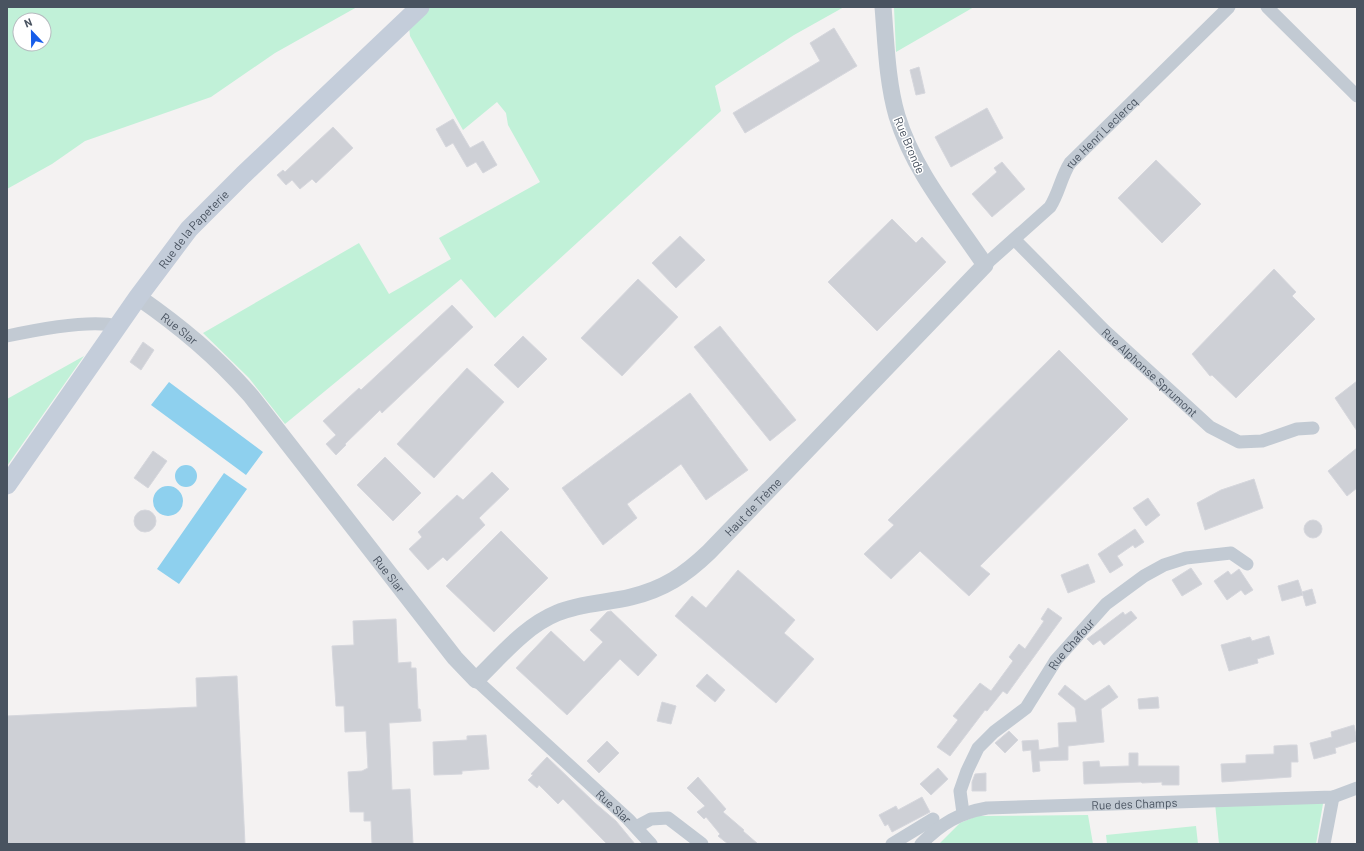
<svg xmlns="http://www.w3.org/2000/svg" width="1364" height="851" font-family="Barlow,sans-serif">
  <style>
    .green { fill: #c1f1d8; fill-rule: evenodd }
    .water { fill: #8ed0ee }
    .building { fill: #ced0d6; stroke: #d6d7dd }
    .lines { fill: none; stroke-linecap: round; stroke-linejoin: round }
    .minor { stroke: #c2cad3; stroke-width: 13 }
    .tertiary { stroke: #c2cad3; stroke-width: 17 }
    .secondary { stroke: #c4cdda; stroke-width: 19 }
    .labels { text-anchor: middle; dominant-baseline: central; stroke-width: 3; stroke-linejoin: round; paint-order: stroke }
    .street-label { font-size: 12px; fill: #495360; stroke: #fff }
  </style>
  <rect width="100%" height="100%" fill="#f4f2f2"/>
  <!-- green -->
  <path class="green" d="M 7,7 L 357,7 L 275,53 L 211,97 L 85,141 L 52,164 L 7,189 ZM 20,20 L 44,20 L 44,44 L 20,44 Z
    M 430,7 L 844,7 L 794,35 L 715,86 L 721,111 L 495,318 L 461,279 L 285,424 L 249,378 L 203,333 L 359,243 L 389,294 L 451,259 L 439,238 L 540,182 L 508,125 L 506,113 L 497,102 L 463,130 L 410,36 L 409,27 Z
    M 894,7 L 974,7 L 896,52 Z
    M 84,356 L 7,466 L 7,399 Z
    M 1324,798 L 1316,844 L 1219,844 L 1215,803 Z
    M 1088,815 L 1093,844 L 939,844 L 960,823 L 977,816 Z
    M 1196,826 L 1198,844 L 1107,844 L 1106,835 Z"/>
  <!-- water -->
  <path class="water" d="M 169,382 L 263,452 L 246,475 L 151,405 Z
    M175 476a11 11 0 1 1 22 0a11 11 0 1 1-22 0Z
    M 224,473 L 247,489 L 179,584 L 157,569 Z
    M153 501a15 15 0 1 1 30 0a15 15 0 1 1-30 0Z"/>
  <!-- building -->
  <path class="building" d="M 834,28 L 857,66 L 745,133 L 733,113 L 820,61 L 810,43 Z
    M 919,67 L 925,93 L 916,95 L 910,70 Z
    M 987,108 L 1003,138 L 951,167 L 935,137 Z
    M 453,119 L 470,148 L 483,141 L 497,165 L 483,173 L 476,162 L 467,167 L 453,143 L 446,147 L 436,129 Z
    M 333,127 L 353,148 L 316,183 L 312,179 L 300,189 L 292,180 L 286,185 L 277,175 L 283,170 L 285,172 Z
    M 1156,160 L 1201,204 L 1162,243 L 1118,198 Z
    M 1002,162 L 1025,189 L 992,217 L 972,194 L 997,172 L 994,168 Z
    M 892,219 L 916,243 L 922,237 L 946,262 L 877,331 L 828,282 Z
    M 680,236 L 705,260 L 676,288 L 652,263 Z
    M 1274,269 L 1296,292 L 1292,296 L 1315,319 L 1236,398 L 1212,375 L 1210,376 L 1192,354 Z
    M 638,279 L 678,317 L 622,376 L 581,338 Z
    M 452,305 L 473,327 L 382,413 L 380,410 L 345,444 L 346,445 L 336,455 L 326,444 L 336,435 L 323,421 L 359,388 L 361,390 Z
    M 720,326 L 796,420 L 770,441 L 694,347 Z
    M 523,336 L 547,359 L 518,388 L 494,365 Z
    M 143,342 L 154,350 L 141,370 L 130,362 Z
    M 1059,350 L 1128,419 L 980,566 L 990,574 L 969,596 L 920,551 L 891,579 L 864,554 L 894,525 L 888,520 Z
    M 467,368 L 504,402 L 434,478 L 397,444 Z
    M 1357,381 L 1357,431 L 1335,398 Z
    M 690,393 L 748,470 L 706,500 L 681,464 L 627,504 L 637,518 L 603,545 L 562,488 Z
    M 1357,448 L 1357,488 L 1347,496 L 1328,471 Z
    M 153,451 L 167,461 L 148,488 L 134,478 Z
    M 385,457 L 421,493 L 393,521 L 357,485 Z
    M 492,472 L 509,489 L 479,518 L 485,525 L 447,561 L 443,557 L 428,570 L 409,549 L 422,537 L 418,532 L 457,495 L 463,500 Z
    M 1254,479 L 1263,508 L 1205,530 L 1197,503 L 1221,490 Z
    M 1148,498 L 1160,515 L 1146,526 L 1133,508 Z
    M134 521a11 11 0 1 1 22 0a11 11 0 1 1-22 0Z
    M1304 529a9 9 0 1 1 18 0a9 9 0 1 1-18 0Z
    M 1135,529 L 1144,542 L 1135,548 L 1133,545 L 1117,556 L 1123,565 L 1110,573 L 1098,554 Z
    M 501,531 L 548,578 L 494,632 L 446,586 Z
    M 1088,564 L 1095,582 L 1068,593 L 1061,575 Z
    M 1191,568 L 1202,584 L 1182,596 L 1172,580 Z
    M 1239,569 L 1253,590 L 1245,595 L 1241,590 L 1227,600 L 1214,581 L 1228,571 L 1231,575 Z
    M 738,570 L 795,620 L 784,633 L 814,659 L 776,703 L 675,616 L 692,596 L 706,608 Z
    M 1298,580 L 1303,595 L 1282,601 L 1278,586 Z
    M 1312,589 L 1316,603 L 1306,606 L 1302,592 Z
    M 1048,608 L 1062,618 L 1007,694 L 1003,691 L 987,711 L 985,710 L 950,756 L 937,747 L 958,720 L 953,716 L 980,683 L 991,691 L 1013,661 L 1009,657 L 1019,644 L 1025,649 L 1044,621 L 1041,619 Z
    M 611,611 L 657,655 L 638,676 L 620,659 L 567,715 L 516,668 L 551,631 L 584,662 L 603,642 L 590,630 L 607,612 Z
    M 1131,611 L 1137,618 L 1104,645 L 1100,640 L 1093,645 L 1087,639 L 1123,612 L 1125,615 Z
    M 396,619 L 398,663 L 411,662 L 411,668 L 416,668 L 418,709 L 420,709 L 421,721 L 389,723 L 392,790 L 410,789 L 413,844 L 372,844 L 371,821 L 364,821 L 364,812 L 350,812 L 348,772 L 362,771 L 368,768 L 366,731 L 345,732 L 344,706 L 336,706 L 332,646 L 354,645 L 353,621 Z
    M 1269,636 L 1274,654 L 1257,659 L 1258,663 L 1229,671 L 1221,645 L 1250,637 L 1252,641 Z
    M 707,674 L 725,690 L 715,702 L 696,686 Z
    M 237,676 L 245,844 L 7,844 L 7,716 L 197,707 L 196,678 Z
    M 1065,685 L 1085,701 L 1109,685 L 1118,697 L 1101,709 L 1104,742 L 1068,746 L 1068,760 L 1039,761 L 1040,771 L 1033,772 L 1031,750 L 1023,751 L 1022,741 L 1038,740 L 1039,750 L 1059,747 L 1058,723 L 1077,722 L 1075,708 L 1058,694 Z
    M 1158,697 L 1159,708 L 1139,709 L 1138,699 Z
    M 662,702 L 676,706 L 671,724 L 657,721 Z
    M 1354,725 L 1357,741 L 1335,748 L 1336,753 L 1314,759 L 1310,743 L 1332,737 L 1331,732 Z
    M 1009,731 L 1018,740 L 1005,753 L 995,743 Z
    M 486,735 L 489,769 L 462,771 L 462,774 L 434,775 L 433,742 L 467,740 L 467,736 Z
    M 607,741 L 619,753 L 599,773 L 587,761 Z
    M 1290,745 L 1297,745 L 1298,762 L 1291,762 L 1291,777 L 1222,782 L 1221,764 L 1246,763 L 1246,755 L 1274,754 L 1274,746 Z
    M 1129,753 L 1138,753 L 1138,766 L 1179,766 L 1179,785 L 1162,785 L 1162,782 L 1142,783 L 1141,782 L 1084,784 L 1083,762 L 1099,761 L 1100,767 L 1129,766 Z
    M 547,757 L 595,803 L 616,821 L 635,844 L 607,844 L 563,799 L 558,804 L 539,785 L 537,788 L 528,780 L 533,775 L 531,774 Z
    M 938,768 L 948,779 L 931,795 L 920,784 Z
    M 986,773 L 986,791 L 972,791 L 972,782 L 975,774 Z
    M 698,777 L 726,809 L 723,812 L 744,830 L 743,831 L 758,844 L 728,844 L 718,836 L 720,834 L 706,817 L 704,819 L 697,812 L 705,806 L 687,788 Z
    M 922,797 L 930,812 L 892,832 L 888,824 L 885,826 L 879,815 L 896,806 L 898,810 Z"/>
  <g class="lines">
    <!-- minor -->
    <g class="minor">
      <path d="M 1267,7 L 1357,96"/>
      <path id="s1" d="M 1015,240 L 1104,330 L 1210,427 L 1239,442 L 1262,441 L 1297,429 L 1313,428"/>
      <path id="s2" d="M 985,265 L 1050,207 C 1059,193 1061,177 1070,163 L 1229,7"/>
      <path d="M 7,336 C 35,330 91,319 117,326"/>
      <path id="s3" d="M 476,680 L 628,819 L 651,844"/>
      <path id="s4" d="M 963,813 L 960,791 L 967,771 L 978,748 L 994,732 L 1026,708 L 1056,660 L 1106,604 L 1144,576 L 1164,565 L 1186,558 L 1231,553 L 1247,564"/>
      <path d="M 636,827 L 651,819 L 668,818 L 702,844"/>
      <path d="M 892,844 L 933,819"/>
      <path id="s5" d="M 921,844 C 942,823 959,813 987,808 L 1333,797 L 1357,788"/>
      <path d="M 1324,844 L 1333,797"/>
    </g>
    <!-- tertiary -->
    <path class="tertiary" id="s6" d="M 138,297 C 181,327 216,356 251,396 L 455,658 L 476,680 C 501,656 525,626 557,613 C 581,603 607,603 631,597 C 664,589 685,575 709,552 L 985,265 C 953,217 914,172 897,116 C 887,82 886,42 883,7"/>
    <!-- secondary -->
    <path class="secondary" id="s7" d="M 7,485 L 138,297 L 189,229 L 243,175 L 420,7"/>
  </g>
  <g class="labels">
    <!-- street labels -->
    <g class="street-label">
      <text stroke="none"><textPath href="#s2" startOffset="179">rue Henri Leclercq</textPath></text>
      <text transform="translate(910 145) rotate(67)">Rue Bronde</text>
      <text stroke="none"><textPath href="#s7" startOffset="317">Rue de la Papeterie</textPath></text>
      <text stroke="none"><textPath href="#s6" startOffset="52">Rue Slar</textPath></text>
      <text stroke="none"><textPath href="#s1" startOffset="189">Rue Alphonse Sprumont</textPath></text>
      <text stroke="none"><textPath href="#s6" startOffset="849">Haut de Trème</textPath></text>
      <text stroke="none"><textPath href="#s6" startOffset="376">Rue Slar</textPath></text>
      <text stroke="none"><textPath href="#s4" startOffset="210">Rue Chafour</textPath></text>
      <text stroke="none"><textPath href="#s5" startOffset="224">Rue des Champs</textPath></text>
      <text stroke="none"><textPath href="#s3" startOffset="187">Rue Slar</textPath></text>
    </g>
  </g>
  <!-- border -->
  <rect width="1364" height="851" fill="none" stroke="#495360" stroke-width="16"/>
  <!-- north arrow -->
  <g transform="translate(32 32) rotate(338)"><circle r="19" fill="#ffffff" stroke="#b6babf"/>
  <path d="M0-3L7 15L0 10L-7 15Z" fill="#175de9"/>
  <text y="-6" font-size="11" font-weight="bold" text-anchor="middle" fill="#495360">N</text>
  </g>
</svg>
